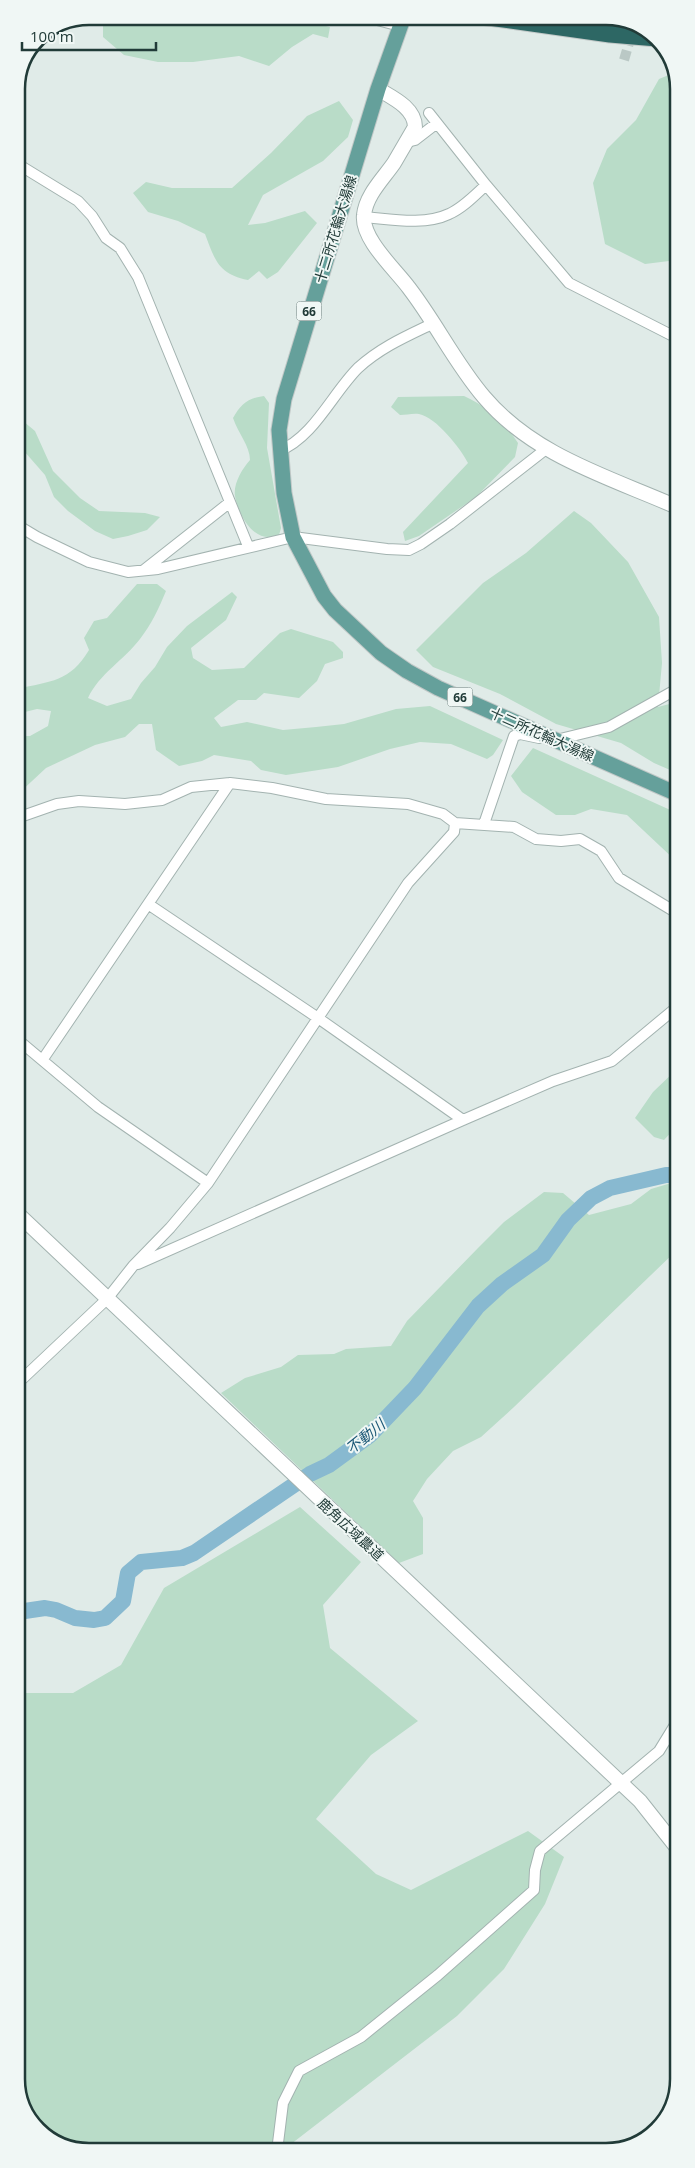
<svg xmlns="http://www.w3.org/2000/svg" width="695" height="2168" font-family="'Open Sans','Noto Sans JP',sans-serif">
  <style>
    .green { fill: #b9dcc8 }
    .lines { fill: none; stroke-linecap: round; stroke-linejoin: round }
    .river { stroke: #88b9d0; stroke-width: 16 }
    .minor-tunnel { stroke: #bac8c5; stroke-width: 10; stroke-dasharray: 10 5; stroke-linecap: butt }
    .minor-casing { stroke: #a3b3b0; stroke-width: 12 }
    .tertiary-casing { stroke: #a3b3b0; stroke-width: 16 }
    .primary-casing { stroke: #c1c8c7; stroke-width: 17 }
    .motorway-casing { stroke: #c1c8c7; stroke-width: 17 }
    .minor { stroke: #fff; stroke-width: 10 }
    .tertiary { stroke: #fff; stroke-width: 14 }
    .primary { stroke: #65a09b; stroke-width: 15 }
    .motorway { stroke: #2d6764; stroke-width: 15 }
    .labels { text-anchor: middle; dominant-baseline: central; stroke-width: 4; stroke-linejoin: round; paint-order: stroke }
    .shield { fill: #f0f7f5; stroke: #5f7371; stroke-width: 1 }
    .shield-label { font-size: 12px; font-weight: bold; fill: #213b38 }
    .street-label { font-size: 14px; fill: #213b38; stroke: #f0f7f5 }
    .water-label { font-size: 15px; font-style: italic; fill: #1c5876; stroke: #f0f7f5 }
    .rim { fill: none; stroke: #213b38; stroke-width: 2.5 }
  </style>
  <rect width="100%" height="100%" fill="#e0ebe8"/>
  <!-- green -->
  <path class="green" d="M 103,16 L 285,16 L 330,27 L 328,38 L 313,34 L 292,47 L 269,66 L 239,56 L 193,62 L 158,62 L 124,55 L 103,37 Z
    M 676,72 L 677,260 L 645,264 L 605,244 L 593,183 L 607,149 L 636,120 L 659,79 Z
    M 339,101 L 353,120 L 348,137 L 323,161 L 263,195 L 248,225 L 265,223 L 305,211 L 317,223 L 278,272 L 267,279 L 259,271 L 248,280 C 218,274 215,260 205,234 L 178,221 L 148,212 L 133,193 L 146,182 L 172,188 L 232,188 L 271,153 L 307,116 Z
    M 264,396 L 269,403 L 267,448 L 281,528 L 279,535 C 255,545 239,517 235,496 C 233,484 242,469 250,460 C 250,446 238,433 233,418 C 241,404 248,398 264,396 Z
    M 464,396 C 486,406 505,422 518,443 L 515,457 L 476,497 L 419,536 L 405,541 L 403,532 L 468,463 C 461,449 436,417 419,414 C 413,413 406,415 400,415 L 391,407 L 398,397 Z
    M 17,416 L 35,431 L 53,471 L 80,498 L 99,511 L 145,513 L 160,517 L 147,530 L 128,536 L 113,539 L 95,531 L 68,511 L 54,497 L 45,475 L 17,443 Z
    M 574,511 L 591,523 L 628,562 L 659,617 L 662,663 L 658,707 L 677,702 L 677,773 L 654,763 L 621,743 L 556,724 L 500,694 L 433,667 L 416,650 L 483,583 L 526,553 Z
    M 137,584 L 157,584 L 166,591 C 159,608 151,625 140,639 C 124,660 99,674 88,698 L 107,706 L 131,699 L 141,683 L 155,667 L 167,647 L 187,626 L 232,592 L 237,597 L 226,620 L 191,648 L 193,658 L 212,670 L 244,668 L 280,633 L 291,629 L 333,642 L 343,652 L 343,658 L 325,664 L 317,681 L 299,698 L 264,693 L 256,700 L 238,700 L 214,718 L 221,727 L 247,722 L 283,730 L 316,727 L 344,724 L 396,709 L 430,706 L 503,740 L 493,755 L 487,759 L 451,744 L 420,742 L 390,749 L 338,767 L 286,775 L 261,770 L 251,761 L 214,755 L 202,761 L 179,766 L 156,750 L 152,724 L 139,724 L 125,737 L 95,745 L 46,768 L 17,795 L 17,736 L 30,736 L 48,726 L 51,711 L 37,709 L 17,714 L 17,689 C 51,681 70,682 89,650 L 84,638 L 94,621 L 107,618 Z
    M 533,748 L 677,813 L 677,862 L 627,815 L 591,809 L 575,815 L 556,815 L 522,792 L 511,776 Z
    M 678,1068 L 678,1125 L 664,1140 L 654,1137 L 635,1118 L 653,1092 Z
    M 678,1181 L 678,1249 L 514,1407 L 481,1437 L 453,1451 L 427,1479 L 413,1501 L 423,1518 L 423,1554 L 399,1563 L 221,1393 L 245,1378 L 281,1367 L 298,1355 L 334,1354 L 346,1349 L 391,1346 L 407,1321 L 478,1248 L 504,1222 L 544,1192 L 563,1193 L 589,1215 L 631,1204 L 651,1189 Z
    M 300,1507 L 361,1562 L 323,1605 L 330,1648 L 418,1721 L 371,1755 L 316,1819 L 376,1874 L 411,1890 L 528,1831 L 564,1857 L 545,1904 L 504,1969 L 457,2016 L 282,2151 L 84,2152 L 41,2134 L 19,2097 L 18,1693 L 73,1693 L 121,1665 L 164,1588 Z"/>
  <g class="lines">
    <!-- river -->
    <path class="river" d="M 18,1612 L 45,1608 L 56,1610 L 75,1618 L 94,1620 L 105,1618 L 123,1601 L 128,1573 L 141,1562 L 182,1558 L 194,1553 L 310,1474 L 329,1465 L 370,1435 L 415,1388 L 478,1306 L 502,1284 L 543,1255 L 568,1220 L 591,1198 L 610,1188 L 666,1175 L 678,1175"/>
    <!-- minor-tunnel -->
    <path class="minor-tunnel" d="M 624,60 L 634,26"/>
    <defs>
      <path id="minor" d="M 362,16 L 400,26
        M 429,113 L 486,185 L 569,283 L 677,338
        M 407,142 L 415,140 L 437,123
        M 16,163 L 78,201 L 92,216 L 106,238 L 120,248 L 138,277 L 248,546
        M 363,217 C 390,219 424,226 449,214 C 463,208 475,195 486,185
        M 279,451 C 314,437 332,394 358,368 C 381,347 407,336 434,323
        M 17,525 L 37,537 L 89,562 L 128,572 L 158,569 L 293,537 L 387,549 L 409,550 L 421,544 L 450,524 L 546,449
        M 144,570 L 229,503
        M 556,740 L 609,727 L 677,689
        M 17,818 L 57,804 L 79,801 L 125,804 L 162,800 L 191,787 L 230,783 L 272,788 L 326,799 L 408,804 L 443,814 L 455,823 L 514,827 L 536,839 L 561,841 L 580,839 L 601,851 L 619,878 L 677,913
        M 484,824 L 514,736 L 520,734 L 539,738
        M 148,904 L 318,1018 L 463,1120
        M 17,1039 L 98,1107 L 208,1183
        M 43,1059 L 230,783
        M 677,1164 L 678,1163
        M 138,1264 L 463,1120 L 553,1081 L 612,1061 L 677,1007
        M 18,1383 L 107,1299 L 133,1266 L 170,1228 L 208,1183 L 408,883 L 454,832 L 455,823
        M 277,2151 L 283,2103 L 299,2071 L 361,2037 L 438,1975 L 534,1890 L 535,1870 L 540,1851 L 659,1751 L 678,1720"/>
      <path id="tertiary" d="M 378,89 C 393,98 415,108 415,127 C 408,139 401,151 394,163 C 383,179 366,195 364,215 C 361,239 396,270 409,288 C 436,323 455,363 484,397 C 534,456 609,477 677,507
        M 18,1214 L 640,1801 L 678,1849"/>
      <path id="primary" d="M 404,16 L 378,89 L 284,399 L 279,430 L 284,493 L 293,537 L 324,596 L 335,610 L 381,653 L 407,671 L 438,688 L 677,794"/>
      <path id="motorway" d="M 474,16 L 610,35 L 657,39
        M 577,16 L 624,22"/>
    </defs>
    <!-- minor casing -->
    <use href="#minor" class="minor-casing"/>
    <!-- tertiary casing -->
    <use href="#tertiary" class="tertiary-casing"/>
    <!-- primary casing -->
    <use href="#primary" class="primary-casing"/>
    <!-- motorway casing -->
    <use href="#motorway" class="motorway-casing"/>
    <!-- minor -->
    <use href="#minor" class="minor"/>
    <!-- tertiary -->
    <use href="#tertiary" class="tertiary"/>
    <!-- primary -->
    <use href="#primary" class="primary"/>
    <!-- motorway -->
    <use href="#motorway" class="motorway"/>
  </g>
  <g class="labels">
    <!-- shield labels -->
    <g class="shield">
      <rect x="296.5" y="301.5" width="25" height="19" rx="4"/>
      <rect x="447.5" y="687.5" width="25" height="19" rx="4"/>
    </g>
    <g class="shield-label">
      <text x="309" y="311">66</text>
      <text x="460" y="697">66</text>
    </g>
    <!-- street labels -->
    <g class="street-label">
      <text transform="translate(335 229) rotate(-73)">十二所花輪大湯線</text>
      <text transform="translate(542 734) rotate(24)">十二所花輪大湯線</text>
      <text transform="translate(351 1529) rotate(43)">鹿角広域農道</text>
    </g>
    <!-- water labels -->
    <g class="water-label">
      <text transform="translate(365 1436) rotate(-39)">不動川</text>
    </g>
  </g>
  <!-- crop -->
  <path d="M0 0H695V2168H0ZM89 25H606A64 64 0 0 1 670 89V2079A64 64 0 0 1 606 2143H89A64 64 0 0 1 25 2079V89A64 64 0 0 1 89 25Z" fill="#f0f7f5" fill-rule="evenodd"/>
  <path class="rim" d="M89 25H606A64 64 0 0 1 670 89V2079A64 64 0 0 1 606 2143H89A64 64 0 0 1 25 2079V89A64 64 0 0 1 89 25Z"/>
  <!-- scale -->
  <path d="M22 42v8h134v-8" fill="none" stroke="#213b38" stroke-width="2.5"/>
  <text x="30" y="42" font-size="15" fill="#213b38" stroke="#f0f7f5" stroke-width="4" paint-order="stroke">100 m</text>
</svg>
